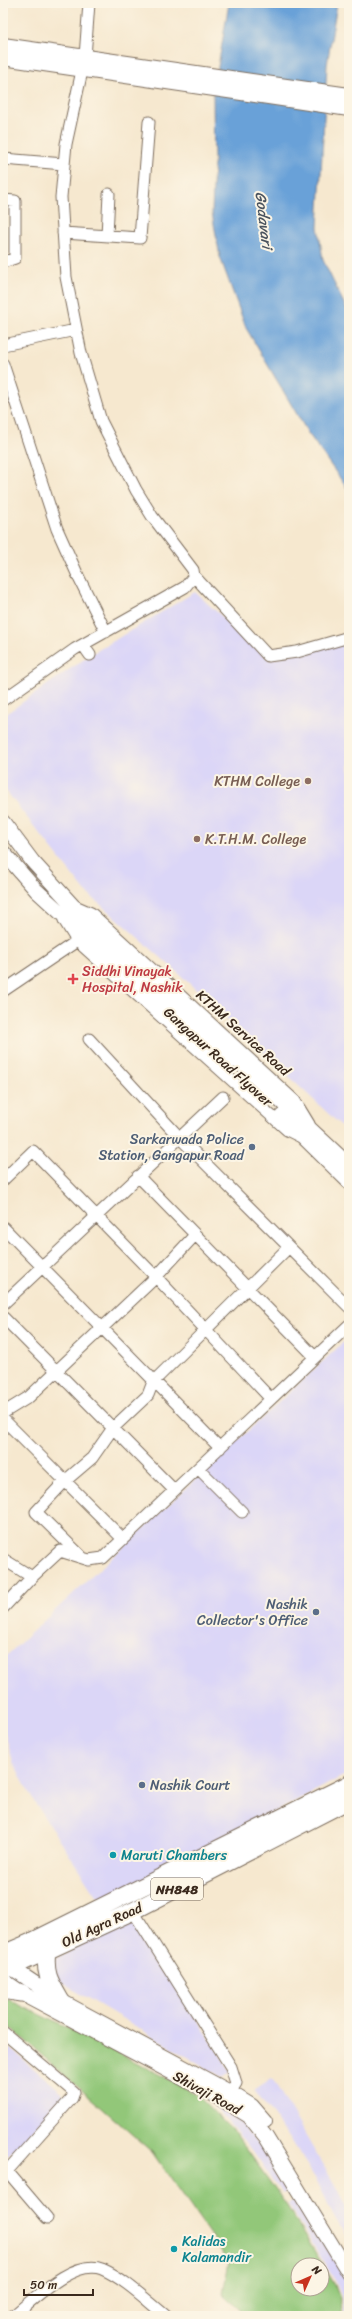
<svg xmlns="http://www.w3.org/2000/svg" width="352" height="2319" font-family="Sriracha,sans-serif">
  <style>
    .built { fill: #dbd6f7 }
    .green { fill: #92c779; stroke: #66784c; fill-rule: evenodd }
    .water { fill: #69a1d8; stroke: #52667b }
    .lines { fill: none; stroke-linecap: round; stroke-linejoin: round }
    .minor-casing { stroke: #7c6c5c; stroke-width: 13 }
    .major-casing { stroke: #7c6c5c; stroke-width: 16 }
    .highway-casing { stroke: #7c6c5c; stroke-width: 19 }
    .minor { stroke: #fff; stroke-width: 11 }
    .major { stroke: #fff; stroke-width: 14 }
    .highway { stroke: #fff; stroke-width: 17 }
    .education-dot { fill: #8d6e63; stroke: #fcf5e5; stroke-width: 1.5 }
    .health-dot { fill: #e0444e; stroke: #fcf5e5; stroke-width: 1.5 }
    .service-dot { fill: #5c6f8a; stroke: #fcf5e5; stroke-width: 1.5 }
    .culture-dot { fill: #0f9aa8; stroke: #fcf5e5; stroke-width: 1.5 }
    .labels { text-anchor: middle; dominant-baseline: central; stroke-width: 4; stroke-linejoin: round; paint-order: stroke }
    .shield { fill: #fcf5e5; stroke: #75675a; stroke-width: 1 }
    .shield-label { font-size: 13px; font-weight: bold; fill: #3b2a1e }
    .education-label { font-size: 14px; fill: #785e54; stroke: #fcf5e5; text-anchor: end }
    .health-label { font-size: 14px; fill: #be3a42; stroke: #fcf5e5; text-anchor: start }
    .street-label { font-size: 14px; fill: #3b2a1e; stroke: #fcf5e5 }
    .service-label { font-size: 14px; fill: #4e5e75; stroke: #fcf5e5; text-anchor: end }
    .culture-label { font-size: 14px; fill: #0d838f; stroke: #fcf5e5; text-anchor: start }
    .water-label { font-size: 15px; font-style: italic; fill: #4b545f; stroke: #fcf5e5 }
  </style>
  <rect width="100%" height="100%" fill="#fcf5e5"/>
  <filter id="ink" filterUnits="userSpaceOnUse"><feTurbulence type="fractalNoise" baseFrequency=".025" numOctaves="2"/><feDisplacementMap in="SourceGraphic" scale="8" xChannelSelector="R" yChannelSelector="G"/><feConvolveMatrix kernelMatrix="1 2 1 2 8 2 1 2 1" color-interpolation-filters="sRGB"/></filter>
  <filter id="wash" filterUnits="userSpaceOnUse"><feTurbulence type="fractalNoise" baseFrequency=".012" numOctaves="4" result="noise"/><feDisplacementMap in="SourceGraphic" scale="16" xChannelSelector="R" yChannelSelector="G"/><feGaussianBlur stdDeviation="0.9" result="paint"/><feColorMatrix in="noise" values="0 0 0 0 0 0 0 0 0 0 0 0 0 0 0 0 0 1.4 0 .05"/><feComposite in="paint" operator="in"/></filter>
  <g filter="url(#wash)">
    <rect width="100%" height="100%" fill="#f6e8cf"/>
    <!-- built -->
    <path class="built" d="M 195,592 L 270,660 L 349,637 L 349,1133 L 174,969 L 85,891 L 3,787 L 3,716 L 90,655 Z
      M 349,1337 L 349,1773 L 101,1903 L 33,1800 L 13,1762 L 3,1726 L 3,1659 Z
      M 131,1917 L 231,2072 L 222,2077 L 62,1983 L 51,1972 L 57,1957 Z
      M 3,2043 L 68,2097 L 3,2160 Z
      M 272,2078 L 349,2210 L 349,2240 L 335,2219 L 315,2178 L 293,2143 L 254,2090 Z
      M 216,2100 L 240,2123 L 263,2150 L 289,2190 L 282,2194 L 251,2149 L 212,2104 Z
      M 298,2197 L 346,2275 L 349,2284 L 349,2316 L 345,2316 L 343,2302 L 336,2282 L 288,2204 Z"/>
    <!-- green -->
    <path class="green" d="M 3,1997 L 115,2051 L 196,2094 L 235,2133 L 287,2206 L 335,2285 L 341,2303 L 343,2316 L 246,2316 L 223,2293 L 229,2262 L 152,2152 L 3,2021 ZM 298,2265 L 322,2265 L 322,2289 L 298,2289 Z"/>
    <!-- water -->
    <path class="water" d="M 229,3 L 337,3 L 327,65 L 318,227 L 323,260 L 349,314 L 349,491 L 308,433 L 246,328 L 220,257 L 212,213 L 214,162 L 213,96 Z"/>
  </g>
  <g filter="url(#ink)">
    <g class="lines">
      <defs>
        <path id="minor" d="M 3,159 L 64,164
          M 3,200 L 15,201 L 15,258 L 3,262
          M 63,233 L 140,238 L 149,122
          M 107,236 L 109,194
          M 3,345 L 76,330
          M 3,364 L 57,529 L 79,578 L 106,632
          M 194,576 L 268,656 L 297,652 L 349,637
          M 83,645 L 90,655
          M 3,700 L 75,649 L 185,587 L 194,576 L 193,570 L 152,516 L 136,490 L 101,421 L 81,353 L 66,277 L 61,197 L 66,144 L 85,57 L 89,3
          M 75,906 L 91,913 L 295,1101 L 309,1124
          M 64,920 L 77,941 L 287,1130 L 299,1136
          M 3,991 L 77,941
          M 89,1039 L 179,1137 L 349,1307
          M 138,1176 L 315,1357
          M 3,1180 L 33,1151 L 156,1277 L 195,1235
          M 3,1227 L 220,1448
          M 3,1304 L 223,1097
          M 3,1317 L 174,1490
          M 3,1413 L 29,1397 L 156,1277 L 271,1399
          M 3,1419 L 123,1539
          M 198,1468 L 242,1512
          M 81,1556 L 36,1512 L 65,1481 L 92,1458 L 113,1428 L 148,1395 L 153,1382 L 289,1247
          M 3,1559 L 32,1577
          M 3,1608 L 32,1577 L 60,1551 L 89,1560 L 103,1558 L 349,1325
          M 133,1911 L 231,2067 L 236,2083 L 226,2099
          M 3,2032 L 74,2092 L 72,2098 L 7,2171 L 47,2218
          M 13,2316 C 33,2300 74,2258 102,2269 C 125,2279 146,2300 166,2316"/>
        <path id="major" d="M 3,45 L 349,95
          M 3,58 L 349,109
          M 3,822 L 33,862 L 84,918 L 349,1165
          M 3,852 L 36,890 L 227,1066
          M 282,1116 L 349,1182
          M 3,1962 L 61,2001 L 226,2090 L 252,2106 L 265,2121
          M 3,1980 L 22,1993 L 218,2097 L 249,2116 L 266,2137 L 349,2273"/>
        <path id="highway" d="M 47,1951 C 44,1974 50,1982 61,2001
          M 3,1954 L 29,1943 L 349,1784
          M 3,1971 L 133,1911 L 349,1800
          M 3,1990 L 22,1993"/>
      </defs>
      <!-- minor casing -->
      <use href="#minor" class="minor-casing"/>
      <!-- major casing -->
      <use href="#major" class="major-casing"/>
      <!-- highway casing -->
      <use href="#highway" class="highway-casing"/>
      <!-- minor -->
      <use href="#minor" class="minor"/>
      <!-- major -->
      <use href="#major" class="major"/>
      <!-- highway -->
      <use href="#highway" class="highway"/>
    </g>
  </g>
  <!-- markers -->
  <g class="education-dot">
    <circle cx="308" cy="781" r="4"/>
    <circle cx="197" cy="839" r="4"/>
  </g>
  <path class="health-dot" d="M71 973h4v4h4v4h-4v4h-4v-4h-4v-4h4z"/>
  <g class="service-dot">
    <circle cx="252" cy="1147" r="4"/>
    <circle cx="316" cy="1612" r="4"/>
    <circle cx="142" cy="1785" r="4"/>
  </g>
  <g class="culture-dot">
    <circle cx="113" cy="1855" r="4"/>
    <circle cx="174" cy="2249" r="4"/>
  </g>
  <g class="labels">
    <!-- shield labels -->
    <rect class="shield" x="151" y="1878" width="52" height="22" rx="3"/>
    <g class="shield-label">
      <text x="177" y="1889">NH848</text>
    </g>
    <!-- education labels -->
    <g class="education-label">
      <text x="300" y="781">KTHM College</text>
      <text x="205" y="839" text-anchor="start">K.T.H.M. College</text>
    </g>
    <!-- health labels -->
    <g class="health-label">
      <text x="82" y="971">Siddhi Vinayak<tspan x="82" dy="16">Hospital, Nashik</tspan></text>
    </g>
    <!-- street labels -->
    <g class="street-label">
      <text transform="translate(243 1033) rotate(42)">KTHM Service Road</text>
      <text transform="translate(218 1057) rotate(42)">Gangapur Road Flyover</text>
      <text transform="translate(102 1925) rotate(-25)">Old Agra Road</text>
      <text transform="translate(207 2093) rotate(29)">Shivaji Road</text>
    </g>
    <!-- service labels -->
    <g class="service-label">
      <text x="244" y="1139">Sarkarwada Police<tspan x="244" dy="16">Station, Gangapur Road</tspan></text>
      <text x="308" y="1604">Nashik<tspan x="308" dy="16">Collector's Office</tspan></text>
      <text x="150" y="1785" text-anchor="start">Nashik Court</text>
    </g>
    <!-- culture labels -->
    <g class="culture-label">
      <text x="121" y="1855">Maruti Chambers</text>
      <text x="182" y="2241">Kalidas<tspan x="182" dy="16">Kalamandir</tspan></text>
    </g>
    <!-- water labels -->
    <g class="water-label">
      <text transform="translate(264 220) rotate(83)">Godavari</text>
    </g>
  </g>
  <!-- margin -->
  <rect width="352" height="2319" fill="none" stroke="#fcf5e5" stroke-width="16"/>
  <!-- north arrow -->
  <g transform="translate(310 2277) rotate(45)"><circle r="19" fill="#fcf5e5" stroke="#afa495"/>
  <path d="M0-3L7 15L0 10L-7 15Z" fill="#c8321e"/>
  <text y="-6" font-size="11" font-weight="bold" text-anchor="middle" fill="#3b2a1e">N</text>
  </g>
  <!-- scale -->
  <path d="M24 2289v6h69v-6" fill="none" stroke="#3b2a1e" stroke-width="2"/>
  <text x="30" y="2289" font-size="12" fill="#3b2a1e" stroke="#fcf5e5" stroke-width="3" paint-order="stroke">50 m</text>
</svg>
